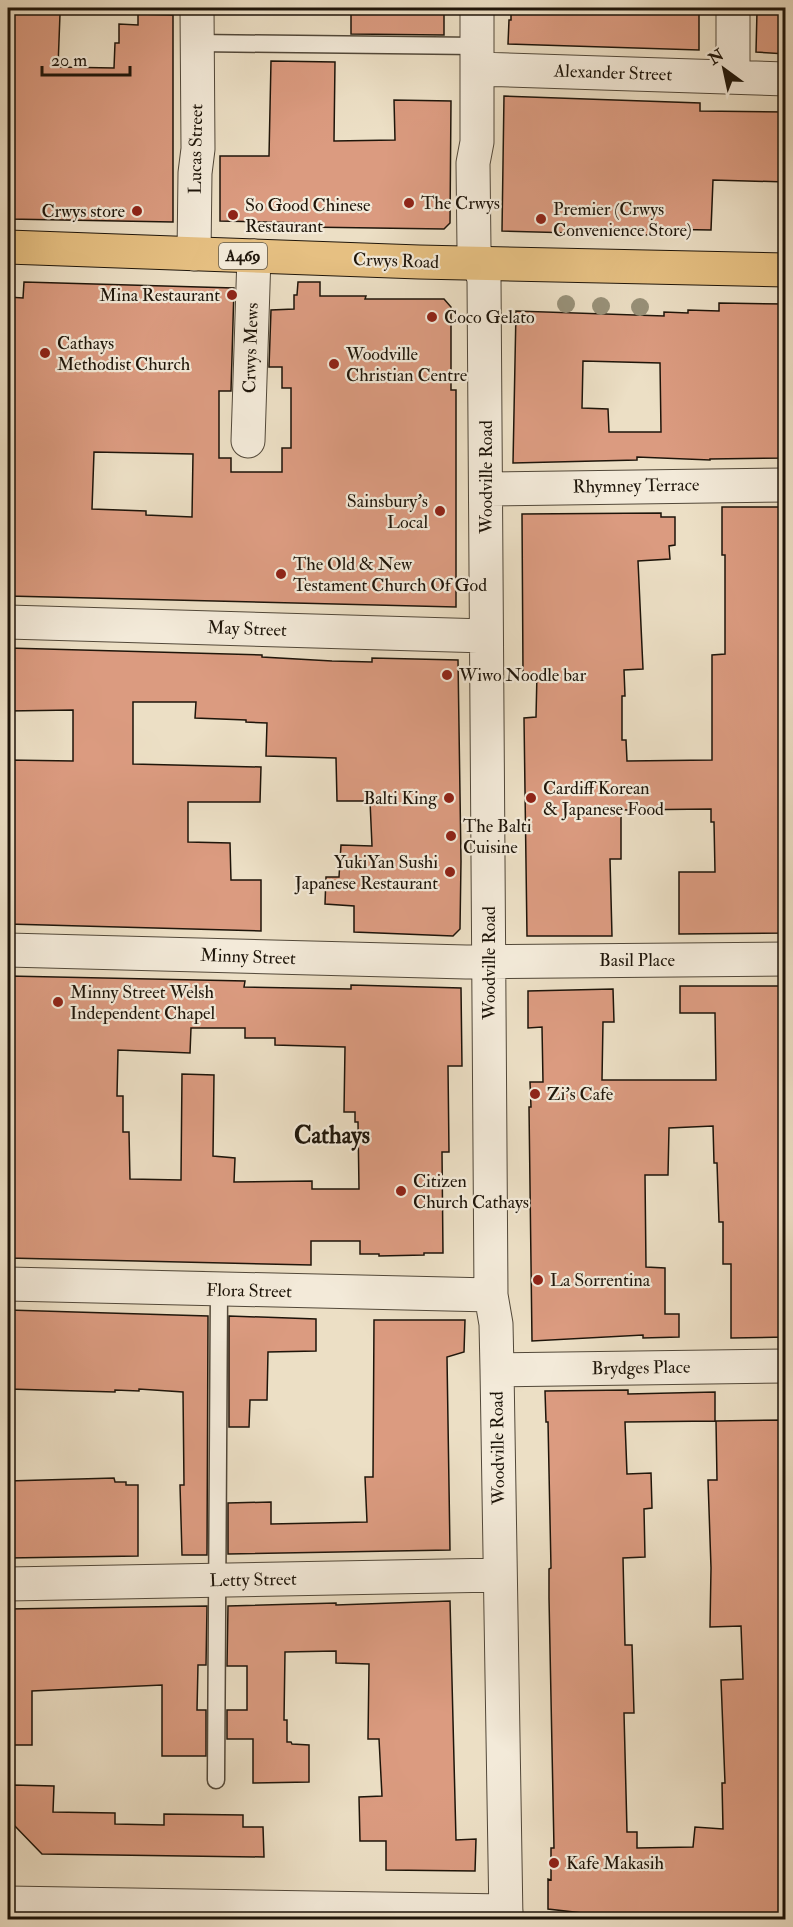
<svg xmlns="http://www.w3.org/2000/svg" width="793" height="1927" font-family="'IM FELL Double Pica',serif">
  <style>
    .building { fill: #db9b80; stroke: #1e150a; stroke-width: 1.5; fill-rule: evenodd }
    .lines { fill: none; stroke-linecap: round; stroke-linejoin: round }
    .lane-casing { stroke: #524839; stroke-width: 19 }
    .street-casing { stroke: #524839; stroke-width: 35 }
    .primary-casing { stroke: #1e150a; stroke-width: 35 }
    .lane { stroke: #f3ead9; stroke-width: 16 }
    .street { stroke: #f3ead9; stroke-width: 33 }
    .primary { stroke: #e6c082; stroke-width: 33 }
    .tree { fill: #989179 }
    .poi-dot { fill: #8f2418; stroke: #f3ead9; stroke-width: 2 }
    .labels { text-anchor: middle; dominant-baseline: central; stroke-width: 4.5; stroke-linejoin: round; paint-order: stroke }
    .shield { fill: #f3ead9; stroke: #5e5548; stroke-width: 1.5 }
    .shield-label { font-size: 16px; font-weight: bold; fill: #1e150a }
    .street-label { font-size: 18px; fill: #1e150a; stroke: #f3ead9 }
    .poi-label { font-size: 18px; fill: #1e150a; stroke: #f3ead9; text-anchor: start }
    .district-label { font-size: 24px; font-weight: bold; fill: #1e150a; stroke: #f3ead9 }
  </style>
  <rect width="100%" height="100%" fill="#ecdfc5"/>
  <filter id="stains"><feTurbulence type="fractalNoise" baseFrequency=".00333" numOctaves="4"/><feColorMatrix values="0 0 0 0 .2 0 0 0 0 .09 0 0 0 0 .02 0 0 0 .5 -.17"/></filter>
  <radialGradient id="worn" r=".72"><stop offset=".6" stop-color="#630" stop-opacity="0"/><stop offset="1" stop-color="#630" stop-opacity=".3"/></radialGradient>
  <!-- building -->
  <path class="building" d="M 351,8 L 444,8 L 444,35 L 351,34 Z
    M 511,8 L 699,8 L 699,50 L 508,44 L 509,20 L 511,20 Z
    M 757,11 L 786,11 L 786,54 L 756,52 Z
    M 8,12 L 60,14 L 58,67 L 114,68 L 115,43 L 119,43 L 119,24 L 138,25 L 138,14 L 173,15 L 173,222 L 8,219 Z
    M 271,61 L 335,62 L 334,141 L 395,140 L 394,100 L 451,101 L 450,223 L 444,229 L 305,227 L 305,223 L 220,221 L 220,156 L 269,156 Z
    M 504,96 L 700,103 L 700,111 L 786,112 L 786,182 L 713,180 L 711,230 L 650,229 L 649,235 L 502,231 Z
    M 24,282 L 234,288 L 231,391 L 219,391 L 219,458 L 231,458 L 231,472 L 282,472 L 282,448 L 291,448 L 291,388 L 282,388 L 282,367 L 269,367 L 271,310 L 294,309 L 294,295 L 297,295 L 298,282 L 320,282 L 320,296 L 366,296 L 365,299 L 444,299 L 451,307 L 451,390 L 456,390 L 456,607 L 8,596 L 8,381 L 10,321 L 8,321 L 8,297 L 23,298 ZM 94,452 L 193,454 L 192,517 L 146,515 L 146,511 L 92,509 Z
    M 719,303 L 786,304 L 786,458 L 710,459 L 710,460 L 637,457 L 637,460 L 513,463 L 516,311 L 664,316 L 664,312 L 688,313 L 688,310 L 719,311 ZM 583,361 L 660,363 L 661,432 L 609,432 L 608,409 L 582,408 Z
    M 722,507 L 786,507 L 786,933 L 679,934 L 679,872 L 715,872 L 714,822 L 711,822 L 711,809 L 621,810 L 621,859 L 610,859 L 612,936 L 527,936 L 524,718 L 536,717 L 537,673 L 523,673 L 522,514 L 661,513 L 661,517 L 675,517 L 675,545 L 669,546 L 670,559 L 638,561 L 643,669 L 624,670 L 625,696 L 622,696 L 622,740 L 626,740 L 627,761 L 712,760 L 712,655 L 725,654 L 725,555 L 722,555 Z
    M 8,648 L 262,655 L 262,657 L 332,661 L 372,662 L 372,658 L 458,660 L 461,861 L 460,929 L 453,936 L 354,932 L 354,906 L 325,904 L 326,877 L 339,877 L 341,845 L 372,846 L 370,801 L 337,801 L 336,758 L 266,756 L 267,723 L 246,722 L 246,720 L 195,718 L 196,702 L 133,702 L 133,764 L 261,767 L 260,802 L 188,802 L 188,842 L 230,843 L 231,880 L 261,880 L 261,931 L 8,924 L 8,760 L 73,761 L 73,710 L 8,711 Z
    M 8,976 L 245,981 L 244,987 L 351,989 L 351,985 L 461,988 L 462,1066 L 448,1066 L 449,1152 L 442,1152 L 443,1253 L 424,1253 L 424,1255 L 379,1256 L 379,1254 L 360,1254 L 360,1241 L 311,1241 L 311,1265 L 8,1258 ZM 191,1028 L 245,1028 L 245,1038 L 275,1038 L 275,1045 L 345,1047 L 344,1112 L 355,1112 L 355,1122 L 358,1122 L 359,1189 L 312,1189 L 312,1181 L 234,1182 L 235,1158 L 213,1156 L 214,1075 L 182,1074 L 181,1180 L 130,1179 L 129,1132 L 123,1132 L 123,1096 L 117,1096 L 118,1050 L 190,1053 Z
    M 680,986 L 786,986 L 786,1337 L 731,1338 L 731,1264 L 723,1264 L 723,1222 L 719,1222 L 717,1163 L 714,1163 L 713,1126 L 669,1128 L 668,1175 L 645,1175 L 646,1267 L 665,1268 L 665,1314 L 679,1314 L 679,1337 L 643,1338 L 643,1335 L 532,1341 L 529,1107 L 531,1107 L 530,1082 L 543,1082 L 542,1027 L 528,1028 L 528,991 L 613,989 L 614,1022 L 603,1022 L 602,1080 L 716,1080 L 715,1013 L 680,1013 Z
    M 8,1310 L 208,1316 L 207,1555 L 182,1555 L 180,1485 L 184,1485 L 183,1392 L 139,1389 L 139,1391 L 115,1390 L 115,1392 L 8,1389 Z
    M 229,1316 L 316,1319 L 316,1351 L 268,1352 L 267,1400 L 250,1400 L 249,1427 L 229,1427 Z
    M 374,1320 L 465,1320 L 464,1352 L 447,1357 L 450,1550 L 228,1554 L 228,1503 L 271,1502 L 271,1524 L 367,1522 L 365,1477 L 373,1477 Z
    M 628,1390 L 628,1394 L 715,1392 L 715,1421 L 625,1422 L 627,1474 L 651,1473 L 652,1508 L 644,1509 L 645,1557 L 623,1558 L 625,1645 L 632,1645 L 634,1713 L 624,1713 L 627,1832 L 637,1832 L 637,1848 L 693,1847 L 695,1827 L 723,1829 L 722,1783 L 725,1783 L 721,1680 L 743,1679 L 741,1626 L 710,1627 L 711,1568 L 708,1480 L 717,1480 L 716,1421 L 786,1420 L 786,1920 L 644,1920 L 548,1909 L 548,1879 L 551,1880 L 551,1848 L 554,1848 L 549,1598 L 549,1569 L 551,1568 L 548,1422 L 546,1422 L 545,1391 Z
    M 114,1478 L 115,1482 L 126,1482 L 126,1485 L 138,1485 L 138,1556 L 8,1558 L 8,1481 Z
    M 450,1601 L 456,1840 L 476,1839 L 475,1871 L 386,1870 L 386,1841 L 360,1841 L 359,1797 L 382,1796 L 379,1739 L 368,1739 L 369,1664 L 336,1663 L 336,1651 L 285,1652 L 284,1720 L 287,1720 L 287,1742 L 291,1742 L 292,1744 L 309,1745 L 309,1782 L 253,1783 L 253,1739 L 227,1739 L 227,1710 L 247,1710 L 247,1666 L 227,1666 L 228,1606 L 336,1603 L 336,1605 Z
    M 207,1606 L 206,1665 L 198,1665 L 197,1710 L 206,1710 L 206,1756 L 162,1756 L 162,1685 L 32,1691 L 32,1745 L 8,1745 L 8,1609 Z
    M 12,1785 L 54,1786 L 53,1812 L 115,1813 L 115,1824 L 164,1825 L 164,1814 L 243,1815 L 243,1827 L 263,1827 L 264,1857 L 42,1854 L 11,1822 Z"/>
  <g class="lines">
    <defs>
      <path id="lane" d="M 197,43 L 477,46
        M 216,1780 L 219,1290"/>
      <path id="street" d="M 477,8 L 477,142 L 473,163 L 474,249 L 484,279 L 491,1295 L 496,1324 L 497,1370 L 506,1920
        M 733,8 L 733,77
        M 477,69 L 786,79
        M 194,254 L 195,173 L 198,149 L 197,8
        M 248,441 L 254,256
        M 487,489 L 786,485
        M 8,622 L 486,636
        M 8,950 L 466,962 L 786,959
        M 8,1284 L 491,1295
        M 497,1370 L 786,1366
        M 8,1584 L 499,1575
        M 8,1903 L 506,1911"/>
      <path id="primary" d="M 8,247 L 419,262 L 786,270"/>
    </defs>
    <!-- lane casing -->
    <use href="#lane" class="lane-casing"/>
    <!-- street casing -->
    <use href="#street" class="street-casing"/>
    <!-- primary casing -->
    <use href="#primary" class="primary-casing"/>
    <!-- lane -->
    <use href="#lane" class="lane"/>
    <!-- street -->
    <use href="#street" class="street"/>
    <!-- primary -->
    <use href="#primary" class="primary"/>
  </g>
  <!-- trees -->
  <g class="tree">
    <circle cx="566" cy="304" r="9"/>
    <circle cx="601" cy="306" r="9"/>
    <circle cx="640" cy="307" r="9"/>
  </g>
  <!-- markers -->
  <g class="poi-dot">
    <circle cx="409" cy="203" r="6"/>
    <circle cx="137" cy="211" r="6"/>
    <circle cx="233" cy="215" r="6"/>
    <circle cx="541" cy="219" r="6"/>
    <circle cx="232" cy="295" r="6"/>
    <circle cx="432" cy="317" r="6"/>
    <circle cx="45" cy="353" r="6"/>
    <circle cx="334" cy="364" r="6"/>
    <circle cx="440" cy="511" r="6"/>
    <circle cx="281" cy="574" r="6"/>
    <circle cx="447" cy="675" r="6"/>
    <circle cx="449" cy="798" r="6"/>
    <circle cx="531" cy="798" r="6"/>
    <circle cx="451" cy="836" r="6"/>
    <circle cx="450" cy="872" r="6"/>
    <circle cx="58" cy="1002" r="6"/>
    <circle cx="535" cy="1094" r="6"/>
    <circle cx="401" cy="1191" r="6"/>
    <circle cx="538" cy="1280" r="6"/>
    <circle cx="554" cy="1863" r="6"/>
  </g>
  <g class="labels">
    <!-- shield labels -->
    <rect class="shield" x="219" y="243" width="48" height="26" rx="4.5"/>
    <g class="shield-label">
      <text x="243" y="256">A469</text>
    </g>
    <!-- street labels -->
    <g class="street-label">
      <text transform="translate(613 73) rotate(2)">Alexander Street</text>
      <text transform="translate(196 149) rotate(-89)">Lucas Street</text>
      <text transform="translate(396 261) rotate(2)">Crwys Road</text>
      <text transform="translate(251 348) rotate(-88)">Crwys Mews</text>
      <text transform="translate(486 477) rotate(-90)">Woodville Road</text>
      <text transform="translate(636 486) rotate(-1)">Rhymney Terrace</text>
      <text transform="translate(247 629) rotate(2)">May Street</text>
      <text transform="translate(248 957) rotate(2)">Minny Street</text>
      <text x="637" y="960">Basil Place</text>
      <text transform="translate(489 963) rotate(-90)">Woodville Road</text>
      <text transform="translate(249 1291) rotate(1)">Flora Street</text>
      <text transform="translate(641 1368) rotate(-1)">Brydges Place</text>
      <text transform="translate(498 1448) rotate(-91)">Woodville Road</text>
      <text transform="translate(253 1580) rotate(-1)">Letty Street</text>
    </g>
    <!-- poi labels -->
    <g class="poi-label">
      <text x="421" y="203">The Crwys</text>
      <text x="245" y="205">So Good Chinese<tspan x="245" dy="21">Restaurant</tspan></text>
      <text x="553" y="209">Premier (Crwys<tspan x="553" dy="21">Convenience Store)</tspan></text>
      <text x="125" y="211" text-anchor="end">Crwys store</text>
      <text x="220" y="295" text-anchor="end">Mina Restaurant</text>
      <text x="444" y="317">Coco Gelato</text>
      <text x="57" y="343">Cathays<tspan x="57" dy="21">Methodist Church</tspan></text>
      <text x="346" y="354">Woodville<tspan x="346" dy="21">Christian Centre</tspan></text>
      <text x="428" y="501" text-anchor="end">Sainsbury's<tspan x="428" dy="21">Local</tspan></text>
      <text x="293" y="564">The Old &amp; New<tspan x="293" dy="21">Testament Church Of God</tspan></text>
      <text x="459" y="675">Wiwo Noodle bar</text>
      <text x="543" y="788">Cardiff Korean<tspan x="543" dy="21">&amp; Japanese Food</tspan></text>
      <text x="437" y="798" text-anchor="end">Balti King</text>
      <text x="463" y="826">The Balti<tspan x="463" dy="21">Cuisine</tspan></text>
      <text x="438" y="862" text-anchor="end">YukiYan Sushi<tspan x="438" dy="21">Japanese Restaurant</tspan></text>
      <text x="70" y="992">Minny Street Welsh<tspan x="70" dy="21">Independent Chapel</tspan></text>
      <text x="547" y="1094">Zi's Cafe</text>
      <text x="413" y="1181">Citizen<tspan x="413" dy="21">Church Cathays</tspan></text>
      <text x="550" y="1280">La Sorrentina</text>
      <text x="566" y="1863">Kafe Makasih</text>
    </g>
    <!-- district labels -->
    <g class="district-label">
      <text x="332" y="1135">Cathays</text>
    </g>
  </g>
  <!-- margin -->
  <rect width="793" height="1927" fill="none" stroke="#ecdfc5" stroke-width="30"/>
  <rect x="9" y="9" width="775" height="1909" fill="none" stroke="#1e150a" stroke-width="3"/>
  <rect x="15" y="15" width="763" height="1897" fill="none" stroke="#1e150a" stroke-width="1.5"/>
  <!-- north arrow -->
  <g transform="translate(724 69) rotate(327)" stroke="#f3ead9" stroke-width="4.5" paint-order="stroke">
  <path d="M0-4.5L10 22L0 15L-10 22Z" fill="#1e150a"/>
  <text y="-9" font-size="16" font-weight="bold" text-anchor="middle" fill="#1e150a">N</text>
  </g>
  <!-- scale -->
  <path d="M42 66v9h88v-9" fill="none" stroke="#1e150a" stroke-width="3"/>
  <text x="51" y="66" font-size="18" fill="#1e150a" stroke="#f3ead9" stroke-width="4.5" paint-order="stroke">20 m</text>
  <rect width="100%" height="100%" filter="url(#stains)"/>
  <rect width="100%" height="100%" fill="url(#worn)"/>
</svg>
